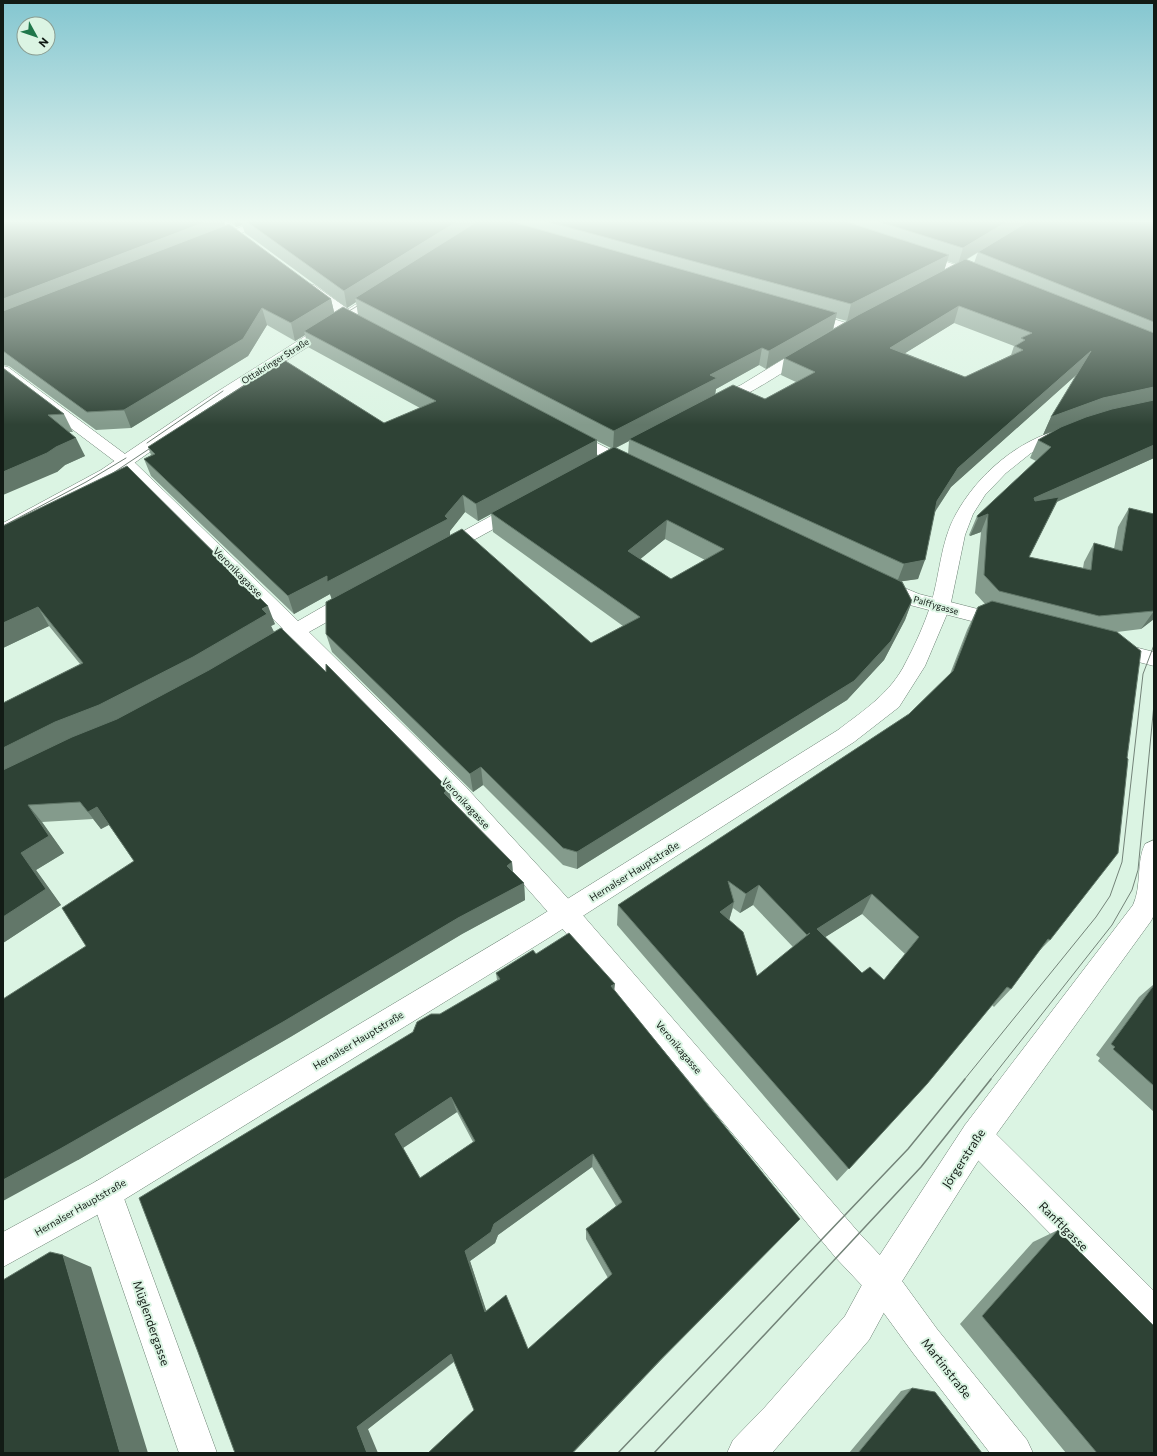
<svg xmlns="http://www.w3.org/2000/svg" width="1157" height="1456" font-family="Commissioner,sans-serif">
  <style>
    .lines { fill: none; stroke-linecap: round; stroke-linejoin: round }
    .pedestrian-casing { stroke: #6b8173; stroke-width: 1 }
    .minor-casing { stroke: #6b8173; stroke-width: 1 }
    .tertiary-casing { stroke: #6b8173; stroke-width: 1 }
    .secondary-casing { stroke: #6b8173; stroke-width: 1 }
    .pedestrian { fill: #fff; fill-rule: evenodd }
    .minor { fill: #fff; fill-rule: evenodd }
    .tertiary { fill: #fff; fill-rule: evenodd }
    .secondary { fill: #fff; fill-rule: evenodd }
    .tram-far1 { stroke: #738378; stroke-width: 1 }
    .tram { stroke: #738378; stroke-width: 1.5 }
    .wall { fill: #849b8c; fill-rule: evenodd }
    .shaded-wall { fill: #627769 }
    .building { fill: #2e4235; stroke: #627769; fill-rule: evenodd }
    .labels { text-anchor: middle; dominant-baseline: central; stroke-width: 4; stroke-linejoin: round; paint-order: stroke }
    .far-street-label { font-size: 9px; fill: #121b15; stroke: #dbf4e3 }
    .street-label { font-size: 10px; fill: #121b15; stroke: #dbf4e3 }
    .near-street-label { font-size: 12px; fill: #121b15; stroke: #dbf4e3 }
  </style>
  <rect width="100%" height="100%" fill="#dbf4e3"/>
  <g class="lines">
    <defs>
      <path id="pedestrian" d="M 217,221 L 227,221 L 236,229 L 255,221 L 267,221 L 235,236 Z"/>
      <path id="minor" d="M 917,252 L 983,274 L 985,277 L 983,280 L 975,280 L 913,259 L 911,256 L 913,253 Z
        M 310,284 L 314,285 L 371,325 L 369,328 C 352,332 319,301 306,291 L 304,288 L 306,285 Z
        M 807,311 L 853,325 L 855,328 L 853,331 L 848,332 L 802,318 L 800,315 L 802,312 Z
        M 808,346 L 813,347 L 815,350 L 813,353 C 795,364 730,410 712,405 L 709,402 L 712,399 L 741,385 L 803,347 Z
        M 3,366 L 8,367 L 129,457 L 298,621 L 345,594 L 352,593 L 359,594 L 362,599 L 359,604 L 309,632 L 465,786 L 574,905 L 578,913 L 574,921 L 565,925 L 556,921 L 449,800 L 294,641 C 282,648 269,659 255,655 L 252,650 L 255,645 L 283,629 L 117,463 L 3,377 Z
        M 571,430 L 637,463 L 639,466 L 637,469 L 631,471 L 625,469 L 565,438 L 563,435 L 565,432 Z
        M 517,504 L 523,505 L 526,509 L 523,513 L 448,554 L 442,556 L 436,554 L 433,550 L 436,546 L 511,505 Z
        M 883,579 L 919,594 L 1009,617 L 1012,622 L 1009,627 L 1002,629 L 906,604 L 876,589 L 874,585 L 876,581 Z
        M 1111,641 L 1154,652 L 1154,666 L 1104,653 L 1101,648 L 1104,643 Z
        M 976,1121 L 987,1125 L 1154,1291 L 1154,1332 L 1142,1327 L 965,1147 L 961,1136 L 965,1125 Z
        M 106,1177 L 117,1182 L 122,1193 L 217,1453 L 179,1453 L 90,1193 L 95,1182 Z"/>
      <path id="tertiary" d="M 565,901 L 574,905 L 860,1234 L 894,1270 L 937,1329 L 1027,1440 L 1033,1453 L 990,1453 L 913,1353 L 870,1294 L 836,1258 L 556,921 L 552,913 L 556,905 Z"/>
      <path id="secondary" d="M 382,290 L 387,291 L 388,294 L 387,297 L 222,401 L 113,478 L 9,534 L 3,536 L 3,523 L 101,470 L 212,395 L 377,291 Z
        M 1062,429 L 1068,431 L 1070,434 L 1068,437 L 1031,453 L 1006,473 L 985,495 L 973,514 L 965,535 L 950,607 L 925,666 L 899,707 L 854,742 L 550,937 L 117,1204 L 3,1267 L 3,1232 L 95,1182 L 532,921 L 838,730 C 864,710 891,693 906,662 C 915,645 924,625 930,607 C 940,577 940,542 956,514 C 978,474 1018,440 1062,429 Z
        M 1154,840 L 1154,915 L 1151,921 L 987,1147 L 894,1294 L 869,1340 L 772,1453 L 727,1453 L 733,1440 L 765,1407 L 845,1316 L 870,1270 L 965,1125 L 1133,905 C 1142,886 1136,862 1145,844 Z"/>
    </defs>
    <!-- pedestrian casing -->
    <use href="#pedestrian" class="pedestrian-casing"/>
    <!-- minor casing -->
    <use href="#minor" class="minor-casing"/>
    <!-- tertiary casing -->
    <use href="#tertiary" class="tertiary-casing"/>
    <!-- secondary casing -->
    <use href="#secondary" class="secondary-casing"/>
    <!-- pedestrian -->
    <use href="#pedestrian" class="pedestrian"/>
    <!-- minor -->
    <use href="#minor" class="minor"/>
    <!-- tertiary -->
    <use href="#tertiary" class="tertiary"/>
    <!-- secondary -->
    <use href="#secondary" class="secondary"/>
    <!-- tram-far1 -->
    <path class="tram-far1" d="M 341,316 L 367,300
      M 186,423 L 317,338
      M 147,443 L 223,391
      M 107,477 L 158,443
      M 3,526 L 86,482 L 126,458
      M 964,1080 L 1096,917 L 1110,896 L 1122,862 L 1143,674 L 1154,645
      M 990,1080 L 1112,925 L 1132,890 L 1138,870 L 1154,704"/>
    <!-- tram -->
    <path class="tram" d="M 618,1453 L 908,1149 L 965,1079
      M 654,1453 L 921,1167 L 991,1079"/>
  </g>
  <!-- wall -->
  <path class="wall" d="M 3,221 L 225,225 L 331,299 L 334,312 L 358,315 L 356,302 L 347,308 L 245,233 L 242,225 L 236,227 L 230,221 L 1029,221 L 966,260 L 974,263 L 978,252 L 1154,222 L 1154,458 L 1057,502 L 1029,557 L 1083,568 L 1084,562 L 1094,543 L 1114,549 L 1118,527 L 1129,508 L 1154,514 L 1154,619 L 1141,629 L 1117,632 L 1050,940 L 1037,953 L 1011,989 L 994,1007 L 992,1005 L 927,1084 L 837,1181 L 617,925 L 618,905 L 909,714 L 950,674 L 967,630 L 978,607 L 985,604 L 975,593 L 981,532 L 970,536 L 969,535 L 977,516 L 1036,461 L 1030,458 L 1038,440 L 1058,429 L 1043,435 L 1051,417 L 1077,374 L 951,487 L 935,512 L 918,579 L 902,581 L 912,601 L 905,620 L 884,660 L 847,700 L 577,869 L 563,865 L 483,785 L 473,792 L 332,652 L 326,634 L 332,599 L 330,594 L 294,614 L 151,476 L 144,459 L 151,455 L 148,447 L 384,423 L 420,408 L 308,347 L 305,335 L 295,341 L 267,325 L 248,356 L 131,428 L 96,430 L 9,366 L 3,365 ZM 947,261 L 956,264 L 944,270 ZM 836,318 L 847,321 L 833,329 ZM 954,323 L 1014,346 L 1011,355 L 965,377 L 905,353 ZM 784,358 L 781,375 L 796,382 L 765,399 L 715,394 L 716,389 L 759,365 L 766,369 ZM 597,441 L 611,448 L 597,456 ZM 629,441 L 628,454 L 616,448 ZM 465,512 L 478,521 L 491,514 L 493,532 L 623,626 L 591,643 L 450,535 L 450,531 ZM 665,539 L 705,560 L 671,579 L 640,559 ZM 753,905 L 793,947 L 757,976 L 729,920 L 733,908 L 740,913 ZM 862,914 L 905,954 L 884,980 L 862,973 L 825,937 Z
    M 3,368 L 64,414 L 73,432 L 69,432 L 85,456 L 65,465 L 57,472 Z
    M 3,526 L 275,624 L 271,626 L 274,632 L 451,801 L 512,862 L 513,872 L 524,883 L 525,900 L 462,934 L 292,1036 L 78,1160 L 86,946 L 134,861 L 109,825 L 101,829 L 93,819 L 42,822 L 64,853 L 36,870 L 61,905 L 3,943 L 3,703 L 80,664 L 49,626 L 3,648 Z
    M 536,954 L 614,990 L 800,1219 L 790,1229 L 659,1362 L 573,1453 L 428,1453 L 474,1410 L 454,1362 L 368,1429 L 235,1453 L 413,1032 L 497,980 L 496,973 ZM 457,1112 L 473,1142 L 420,1178 L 403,1148 ZM 592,1167 L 616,1206 L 586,1229 L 586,1239 L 608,1278 L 529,1349 L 486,1311 L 470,1261 L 495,1243 L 498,1235 Z
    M 1154,984 L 1154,1112 L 1098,1061 L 1100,1058 L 1096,1055 L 1139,997 Z
    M 1058,1230 L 1154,1453 L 1066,1453 L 960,1324 L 1033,1242 Z
    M 912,1388 L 982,1453 L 849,1453 L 901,1391 Z"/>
  <!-- shaded-wall -->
  <path class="shaded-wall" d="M 208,221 L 224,221 L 227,231 L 3,319 L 3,299 Z
    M 235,221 L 241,221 L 242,225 L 236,227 Z
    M 458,221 L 485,221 L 355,298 L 356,302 L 347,308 L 344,291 Z
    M 1008,221 L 1029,221 L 958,264 L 963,248 Z
    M 949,255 L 944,271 L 847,321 L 851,304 Z
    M 331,299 L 335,316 L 304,331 L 305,335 L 295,341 L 291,323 Z
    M 959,306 L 954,323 L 886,365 L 890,348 Z
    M 262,308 L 267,325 L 248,356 L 131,428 L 124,410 Z
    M 837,313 L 833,329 L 766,369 L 769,351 Z
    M 762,348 L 759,365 L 716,389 L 715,395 L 629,439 L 629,441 L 613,449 L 614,431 L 710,375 Z
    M 1091,351 L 1083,369 L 951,487 L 930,519 L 937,501 L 958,468 Z
    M 1154,387 L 1154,402 L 1094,416 L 1043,435 L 1051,417 L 1103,398 Z
    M 76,438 L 85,456 L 65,465 L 57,472 L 3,495 L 3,472 L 56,447 Z
    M 597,440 L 597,457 L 478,521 L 476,504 Z
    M 1154,445 L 1154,458 L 1025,516 L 1034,498 Z
    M 463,495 L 465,512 L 450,531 L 450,536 L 332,600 L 330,594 L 294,614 L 288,596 L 327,576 L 445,516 Z
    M 988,514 L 981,532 L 970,536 L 978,518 Z
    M 667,520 L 665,539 L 627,570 L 628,551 Z
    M 925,560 L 918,579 L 897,582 L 904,564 Z
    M 912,601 L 905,620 L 884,660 L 847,700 L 577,869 L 577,852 Z
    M 268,606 L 275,624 L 271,626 L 274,632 L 202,676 L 110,723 L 3,773 L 3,748 Z
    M 38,607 L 49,626 L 3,648 L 3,623 Z
    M 1154,611 L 1154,619 L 1141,629 Z
    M 481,767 L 483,785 L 473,792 L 470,774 Z
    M 449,789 L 453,806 L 444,793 Z
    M 28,805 L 42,822 L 64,853 L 36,870 L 61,905 L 3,943 L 3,917 L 21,853 Z
    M 97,807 L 110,824 L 101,829 L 88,812 Z
    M 512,862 L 513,879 L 507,866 Z
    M 524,883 L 525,900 L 462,934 L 292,1036 L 78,1160 L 3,1201 L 3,1180 L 458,918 Z
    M 759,885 L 753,905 L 740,913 L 746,894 Z
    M 872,894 L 862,914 L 808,948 L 817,929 Z
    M 734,902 L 729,921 L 720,912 Z
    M 615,984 L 613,1002 L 611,986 Z
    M 451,1097 L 457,1112 L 403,1148 L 395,1134 Z
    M 593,1154 L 592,1167 L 498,1235 L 495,1243 L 470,1261 L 489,1319 L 485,1312 L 465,1251 L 494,1224 Z
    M 800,1219 L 790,1229 L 659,1362 L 573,1453 L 572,1453 L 663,1357 Z
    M 63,1255 L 91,1267 L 148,1453 L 120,1453 Z
    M 451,1354 L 457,1359 L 368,1429 L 378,1453 L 367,1453 L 357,1427 Z"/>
  <!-- building -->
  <path class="building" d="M 3,221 L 208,221 L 3,299 Z
    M 246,221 L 458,221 L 344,291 Z
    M 478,221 L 509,221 L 837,313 L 769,351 L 762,348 L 710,375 L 717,378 L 614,431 L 355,298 Z
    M 545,221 L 844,221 L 949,255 L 851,304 Z
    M 877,221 L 1008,221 L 963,248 Z
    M 1029,221 L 1154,222 L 1154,322 L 978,252 Z
    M 229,224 L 331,299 L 291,323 L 262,308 L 243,339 L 124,410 L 87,412 L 3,351 L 3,311 Z
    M 965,259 L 1154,333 L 1154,387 L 1103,398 L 1051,417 L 1091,351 L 958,468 L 937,501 L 925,560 L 904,564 L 629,439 L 733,385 L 765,399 L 815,372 L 784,358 L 858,315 ZM 959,306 L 1032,333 L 1021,338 L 1025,340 L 1015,346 L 1023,350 L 965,377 L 890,348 Z
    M 343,307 L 597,440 L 476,504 L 463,495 L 445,516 L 448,519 L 327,582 L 327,576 L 288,596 L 144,459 L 155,454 L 148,447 L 284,360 L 384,423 L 436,401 L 304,331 Z
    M 3,368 L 64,414 L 48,415 L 76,438 L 56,447 L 47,453 L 3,472 Z
    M 1154,400 L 1154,445 L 1034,498 L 1035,501 L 1059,497 L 1029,557 L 1091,570 L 1094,543 L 1122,551 L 1129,508 L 1154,514 L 1154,611 L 1099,616 L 999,591 L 984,575 L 988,514 L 978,518 L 977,516 L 1051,447 L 1038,440 L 1061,427 L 1086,417 L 1112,409 Z
    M 614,447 L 902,582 L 912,601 L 891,641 L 854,681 L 577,852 L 563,848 L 481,767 L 470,774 L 326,634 L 326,602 L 462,529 L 591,643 L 640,617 L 491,513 ZM 667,520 L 724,549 L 671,579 L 628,551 Z
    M 127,466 L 268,606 L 262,609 L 267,614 L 193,657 L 99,705 L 55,722 L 3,748 L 3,703 L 83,663 L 38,607 L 3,623 L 3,526 Z
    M 992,601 L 1117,632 L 1141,651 L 1127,758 L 1128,759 L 1118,853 L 1050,940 L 1048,939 L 1011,989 L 1007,987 L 927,1084 L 849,1169 L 618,905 L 909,714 L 953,671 L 978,607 ZM 728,881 L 746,894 L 759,885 L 807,935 L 810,933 L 757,976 L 743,932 L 720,912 L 734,902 ZM 872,894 L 919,937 L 884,980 L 870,967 L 862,973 L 817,929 Z
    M 281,628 L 326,672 L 326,664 L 444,784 L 449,789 L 444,793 L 512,862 L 507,866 L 524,883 L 458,918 L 283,1022 L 60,1149 L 3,1180 L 3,999 L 86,946 L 62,908 L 134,861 L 97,807 L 88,812 L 80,802 L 28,805 L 49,836 L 21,853 L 46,889 L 3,917 L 3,770 L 72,737 L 117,719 L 209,670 Z
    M 569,933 L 615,984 L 611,986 L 800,1219 L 663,1357 L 572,1453 L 428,1453 L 474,1410 L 451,1354 L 357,1427 L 367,1453 L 235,1453 L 198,1352 L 139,1198 L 413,1032 L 417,1022 L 431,1014 L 440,1014 L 500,979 L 496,973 L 533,950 L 536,954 ZM 451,1097 L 475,1141 L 420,1178 L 395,1134 ZM 593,1154 L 622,1202 L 586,1229 L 612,1274 L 528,1349 L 506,1295 L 485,1312 L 465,1251 L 491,1232 L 494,1224 Z
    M 1154,985 L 1154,1086 L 1113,1049 L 1115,1047 L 1111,1044 Z
    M 1058,1230 L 1154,1326 L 1154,1453 L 1097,1453 L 982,1316 Z
    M 50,1252 L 63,1255 L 120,1453 L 3,1453 L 3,1280 Z
    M 912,1388 L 935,1392 L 982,1453 L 858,1453 Z"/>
  <!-- sky -->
  <linearGradient id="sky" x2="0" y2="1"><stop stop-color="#84c6d0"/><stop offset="0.52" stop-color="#effaf2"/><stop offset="1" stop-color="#effaf2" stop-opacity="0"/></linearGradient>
  <rect width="1157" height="425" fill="url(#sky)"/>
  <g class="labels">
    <!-- far-street labels -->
    <g class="far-street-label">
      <text transform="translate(275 361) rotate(-32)">Ottakringer Straße</text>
      <text transform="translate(936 605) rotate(16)">Palffygasse</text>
    </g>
    <!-- street labels -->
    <g class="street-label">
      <text transform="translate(238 572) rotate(45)">Veronikagasse</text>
      <text transform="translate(466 803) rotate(47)">Veronikagasse</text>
      <text transform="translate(634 871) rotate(-32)">Hernalser Hauptstraße</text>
      <text transform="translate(358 1040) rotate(-31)">Hernalser Hauptstraße</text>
      <text transform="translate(679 1047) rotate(50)">Veronikagasse</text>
      <text transform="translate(80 1207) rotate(-30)">Hernalser Hauptstraße</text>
    </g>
    <!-- near-street labels -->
    <g class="near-street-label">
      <text transform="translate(963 1158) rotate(-57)">Jörgerstraße</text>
      <text transform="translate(1064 1226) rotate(45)">Ranftlgasse</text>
      <text transform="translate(152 1323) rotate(71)">Müglendergasse</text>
      <text transform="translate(947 1368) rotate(52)">Martinstraße</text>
    </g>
  </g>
  <!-- border -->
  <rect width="1157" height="1456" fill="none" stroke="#121b15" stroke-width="8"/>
  <!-- north arrow -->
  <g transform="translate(36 36) rotate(130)"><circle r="19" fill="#dbf4e3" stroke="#8b9d91"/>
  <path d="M0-3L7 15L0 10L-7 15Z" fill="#1f764a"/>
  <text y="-6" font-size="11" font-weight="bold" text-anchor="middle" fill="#121b15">N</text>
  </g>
</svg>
